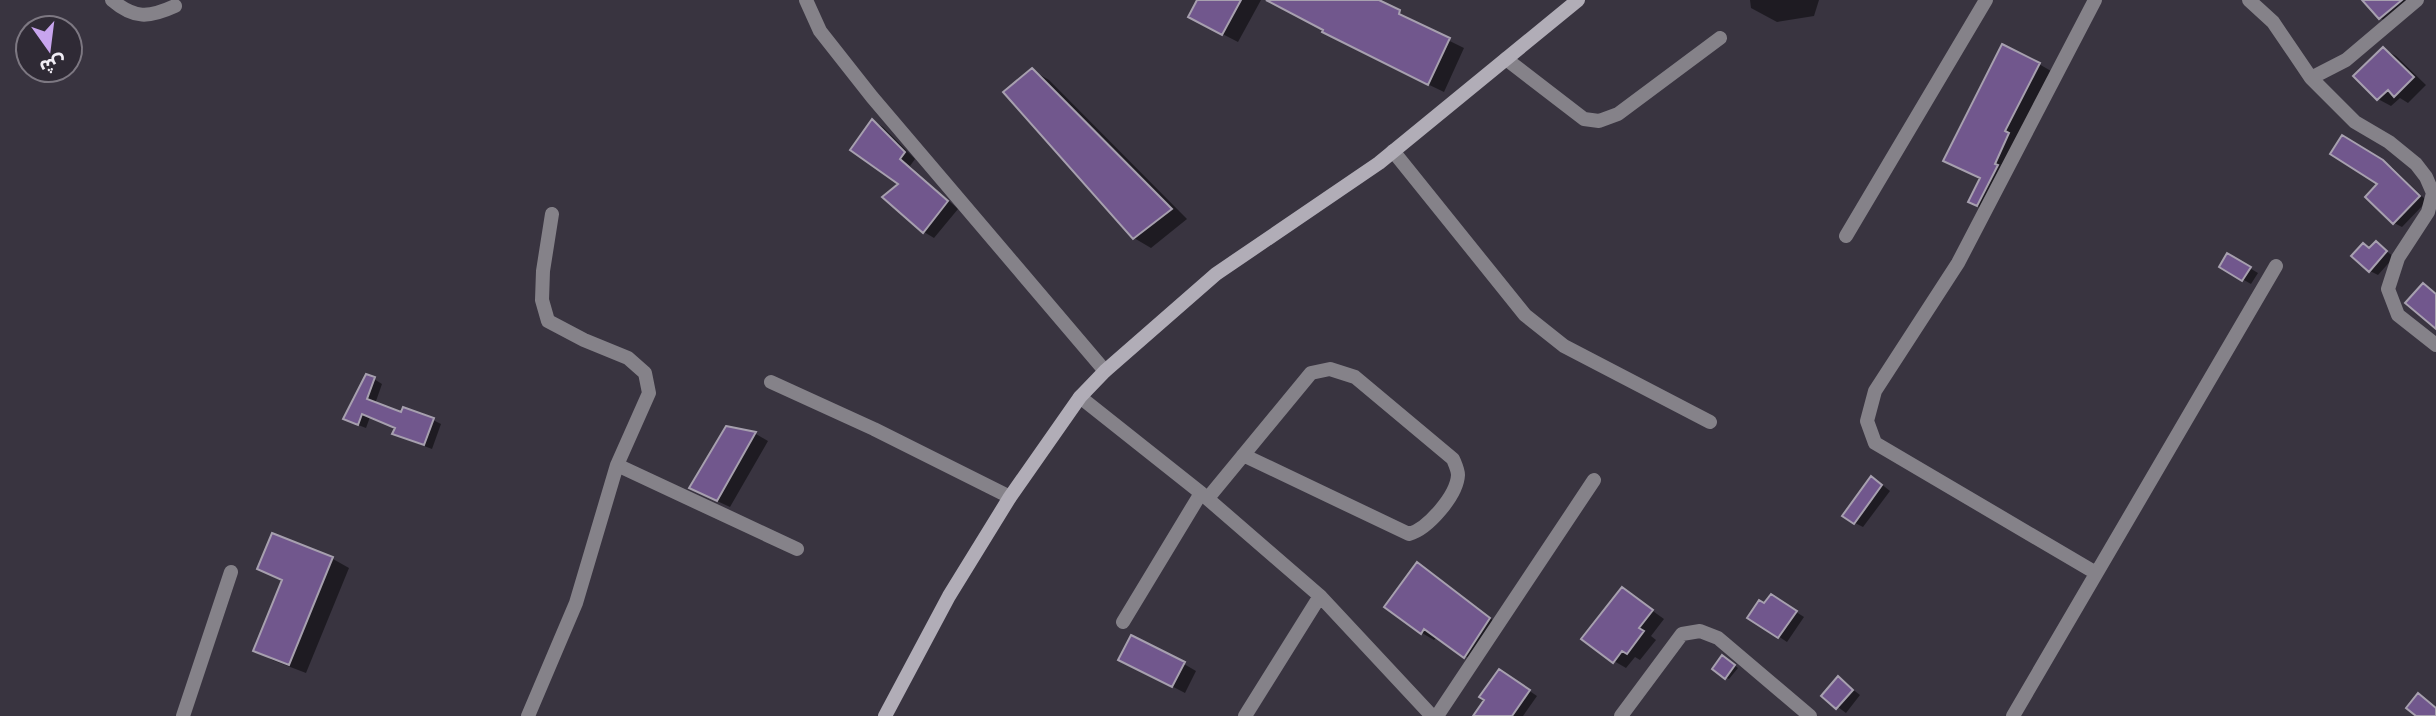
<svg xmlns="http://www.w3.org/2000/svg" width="2436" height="716" font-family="'Asap Condensed','Noto Sans Arabic',sans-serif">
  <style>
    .shadow { fill: #0007 }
    .building { fill: #71578d; stroke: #a7a0af; stroke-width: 2 }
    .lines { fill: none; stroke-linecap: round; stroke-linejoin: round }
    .street { stroke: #858289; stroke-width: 14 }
    .secondary { stroke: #b1adb7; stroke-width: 14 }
  </style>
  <rect width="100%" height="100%" fill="#393440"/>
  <!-- shadow -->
  <path class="shadow" d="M 1199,0 L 1261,0 L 1238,42 L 1205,25 Z
    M 1269,0 L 1375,0 L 1414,21 L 1413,23 L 1464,48 L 1444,92 L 1396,69 Z
    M 1750,0 L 1819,0 L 1814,16 L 1777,22 L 1751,8 Z
    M 2365,0 L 2407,0 L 2389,23 L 2380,18 Z
    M 2384,49 L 2396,56 L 2426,85 L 2408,103 L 2400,98 L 2391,106 L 2378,99 L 2356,76 Z
    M 2039,64 L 2051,71 L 1983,209 L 1971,202 L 1981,178 L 1958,167 Z
    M 1032,70 L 1049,80 L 1187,219 L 1151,248 L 1134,238 Z
    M 873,121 L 883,127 L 915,159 L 910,166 L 958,209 L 934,238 L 924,232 L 885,197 L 901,184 Z
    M 2343,137 L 2392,167 L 2427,201 L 2402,227 L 2394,223 L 2380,184 Z
    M 2376,243 L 2394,257 L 2378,275 L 2370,271 L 2371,249 Z
    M 2228,255 L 2258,273 L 2251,284 L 2221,267 Z
    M 374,379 L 382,384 L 375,404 L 402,414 L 433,420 L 441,424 L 432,449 L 403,438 L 396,428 L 370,417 L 366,428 L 353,423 Z
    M 726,428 L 756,434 L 768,441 L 730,507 L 704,495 Z
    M 1880,483 L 1890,491 L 1863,527 L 1855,523 Z
    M 273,535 L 333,559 L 349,568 L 306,673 L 272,660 L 256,650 L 284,582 L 259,569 Z
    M 1418,565 L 1502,627 L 1477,664 L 1437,637 L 1434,640 L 1422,633 Z
    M 1622,589 L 1664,619 L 1651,636 L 1656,640 L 1640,660 L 1635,657 L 1626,668 L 1614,661 Z
    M 1779,601 L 1804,617 L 1787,642 L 1749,617 L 1765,605 Z
    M 1726,659 L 1738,668 L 1729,679 L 1725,677 Z
    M 1184,664 L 1196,671 L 1185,693 L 1133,666 Z
    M 1507,676 L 1537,696 L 1523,716 L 1475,716 Z
    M 1838,678 L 1860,695 L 1846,713 L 1823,696 Z"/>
  <!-- building -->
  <path class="building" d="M 1197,0 L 1241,0 L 1222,35 L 1188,17 Z
    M 1266,0 L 1379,0 L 1400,10 L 1399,14 L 1450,38 L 1428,85 L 1322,32 L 1323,30 Z
    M 2362,0 L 2402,0 L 2379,19 Z
    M 2002,44 L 2040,63 L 2005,131 L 2009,133 L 1995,164 L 1998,165 L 1977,206 L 1968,202 L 1980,178 L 1943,161 Z
    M 2383,47 L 2414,77 L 2394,97 L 2388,90 L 2377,100 L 2353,76 Z
    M 1032,68 L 1172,209 L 1133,239 L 1003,92 Z
    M 872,119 L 905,152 L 900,159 L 948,201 L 923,233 L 882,197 L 898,184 L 850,150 Z
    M 2342,135 L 2383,160 L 2420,196 L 2393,224 L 2365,197 L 2377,184 L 2330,154 Z
    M 2376,241 L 2387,251 L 2369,272 L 2351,256 L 2363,243 L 2369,248 Z
    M 2227,253 L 2251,267 L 2242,281 L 2219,267 Z
    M 2423,283 L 2436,294 L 2436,329 L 2405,303 Z
    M 366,374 L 375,377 L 367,399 L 401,412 L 403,407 L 434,418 L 424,445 L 392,434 L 395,428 L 362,414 L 358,425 L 343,419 Z
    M 726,426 L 756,432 L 717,501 L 689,488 Z
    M 1871,476 L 1882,485 L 1854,524 L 1842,516 Z
    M 272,533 L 333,557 L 289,665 L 253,651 L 282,580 L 257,569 Z
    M 1417,562 L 1490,618 L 1464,658 L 1424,629 L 1421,634 L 1384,607 Z
    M 1622,587 L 1653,610 L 1639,628 L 1644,631 L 1627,654 L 1622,651 L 1613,663 L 1581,639 Z
    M 1771,594 L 1797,611 L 1778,638 L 1747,618 L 1759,600 L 1764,603 Z
    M 1131,635 L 1185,662 L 1172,687 L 1118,660 Z
    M 1722,655 L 1735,665 L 1725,679 L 1712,669 Z
    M 1499,669 L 1530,690 L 1512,716 L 1473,716 L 1484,700 L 1479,697 Z
    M 1838,676 L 1853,690 L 1836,709 L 1821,696 Z
    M 2418,693 L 2436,708 L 2436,716 L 2416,716 L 2406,708 Z"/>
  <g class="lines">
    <!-- street -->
    <path class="street" d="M 112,0 C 134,19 149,18 175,6
      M 806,0 L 820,31 L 872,97 L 1105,371
      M 2095,0 L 1958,263 L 1875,391 L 1867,421 L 1875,443 L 2096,573
      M 2249,0 L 2273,22 L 2311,78 L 2346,60 L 2417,0
      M 1506,59 L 1584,119 L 1599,121 L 1618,114 L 1720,38
      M 2311,78 L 2355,122 L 2389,142 L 2416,164 L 2426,177 L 2433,193 L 2428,212 L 2398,258 L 2388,289 L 2398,315 L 2436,345
      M 1393,151 L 1525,315 L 1564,346 L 1710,422
      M 1846,236 L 1986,0
      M 771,382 L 874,429 L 1010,497
      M 1080,397 L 1201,493 L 1320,596 L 1432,716
      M 617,465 L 797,549
      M 1208,498 L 1311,373 L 1330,369 L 1355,377 L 1453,459 C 1455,464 1458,470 1458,475 C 1457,495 1428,529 1409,534 L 1243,455
      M 1123,622 L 1201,493
      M 183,716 L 231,572
      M 528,716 L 576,603 L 617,465 L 649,393 L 645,373 L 628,358 L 584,340 L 548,321 L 542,300 L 543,271 L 552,214
      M 1245,716 L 1320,596
      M 1437,716 L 1594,480
      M 1621,716 L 1682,634 L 1700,631 L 1718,638 L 1810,716
      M 2013,716 L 2276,266"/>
    <!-- secondary -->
    <path class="secondary" d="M 885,716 L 949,596 L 1010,497 L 1080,397 L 1105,371 L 1216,274 L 1379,163 L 1578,0"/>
  </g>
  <!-- north arrow -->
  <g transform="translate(49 49) rotate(166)"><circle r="33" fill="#2f2a35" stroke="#7d7882" stroke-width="2"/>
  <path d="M0-5L12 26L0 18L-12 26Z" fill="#c8a5ee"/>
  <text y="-10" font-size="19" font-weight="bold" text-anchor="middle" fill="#f1edf5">ش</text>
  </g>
</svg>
